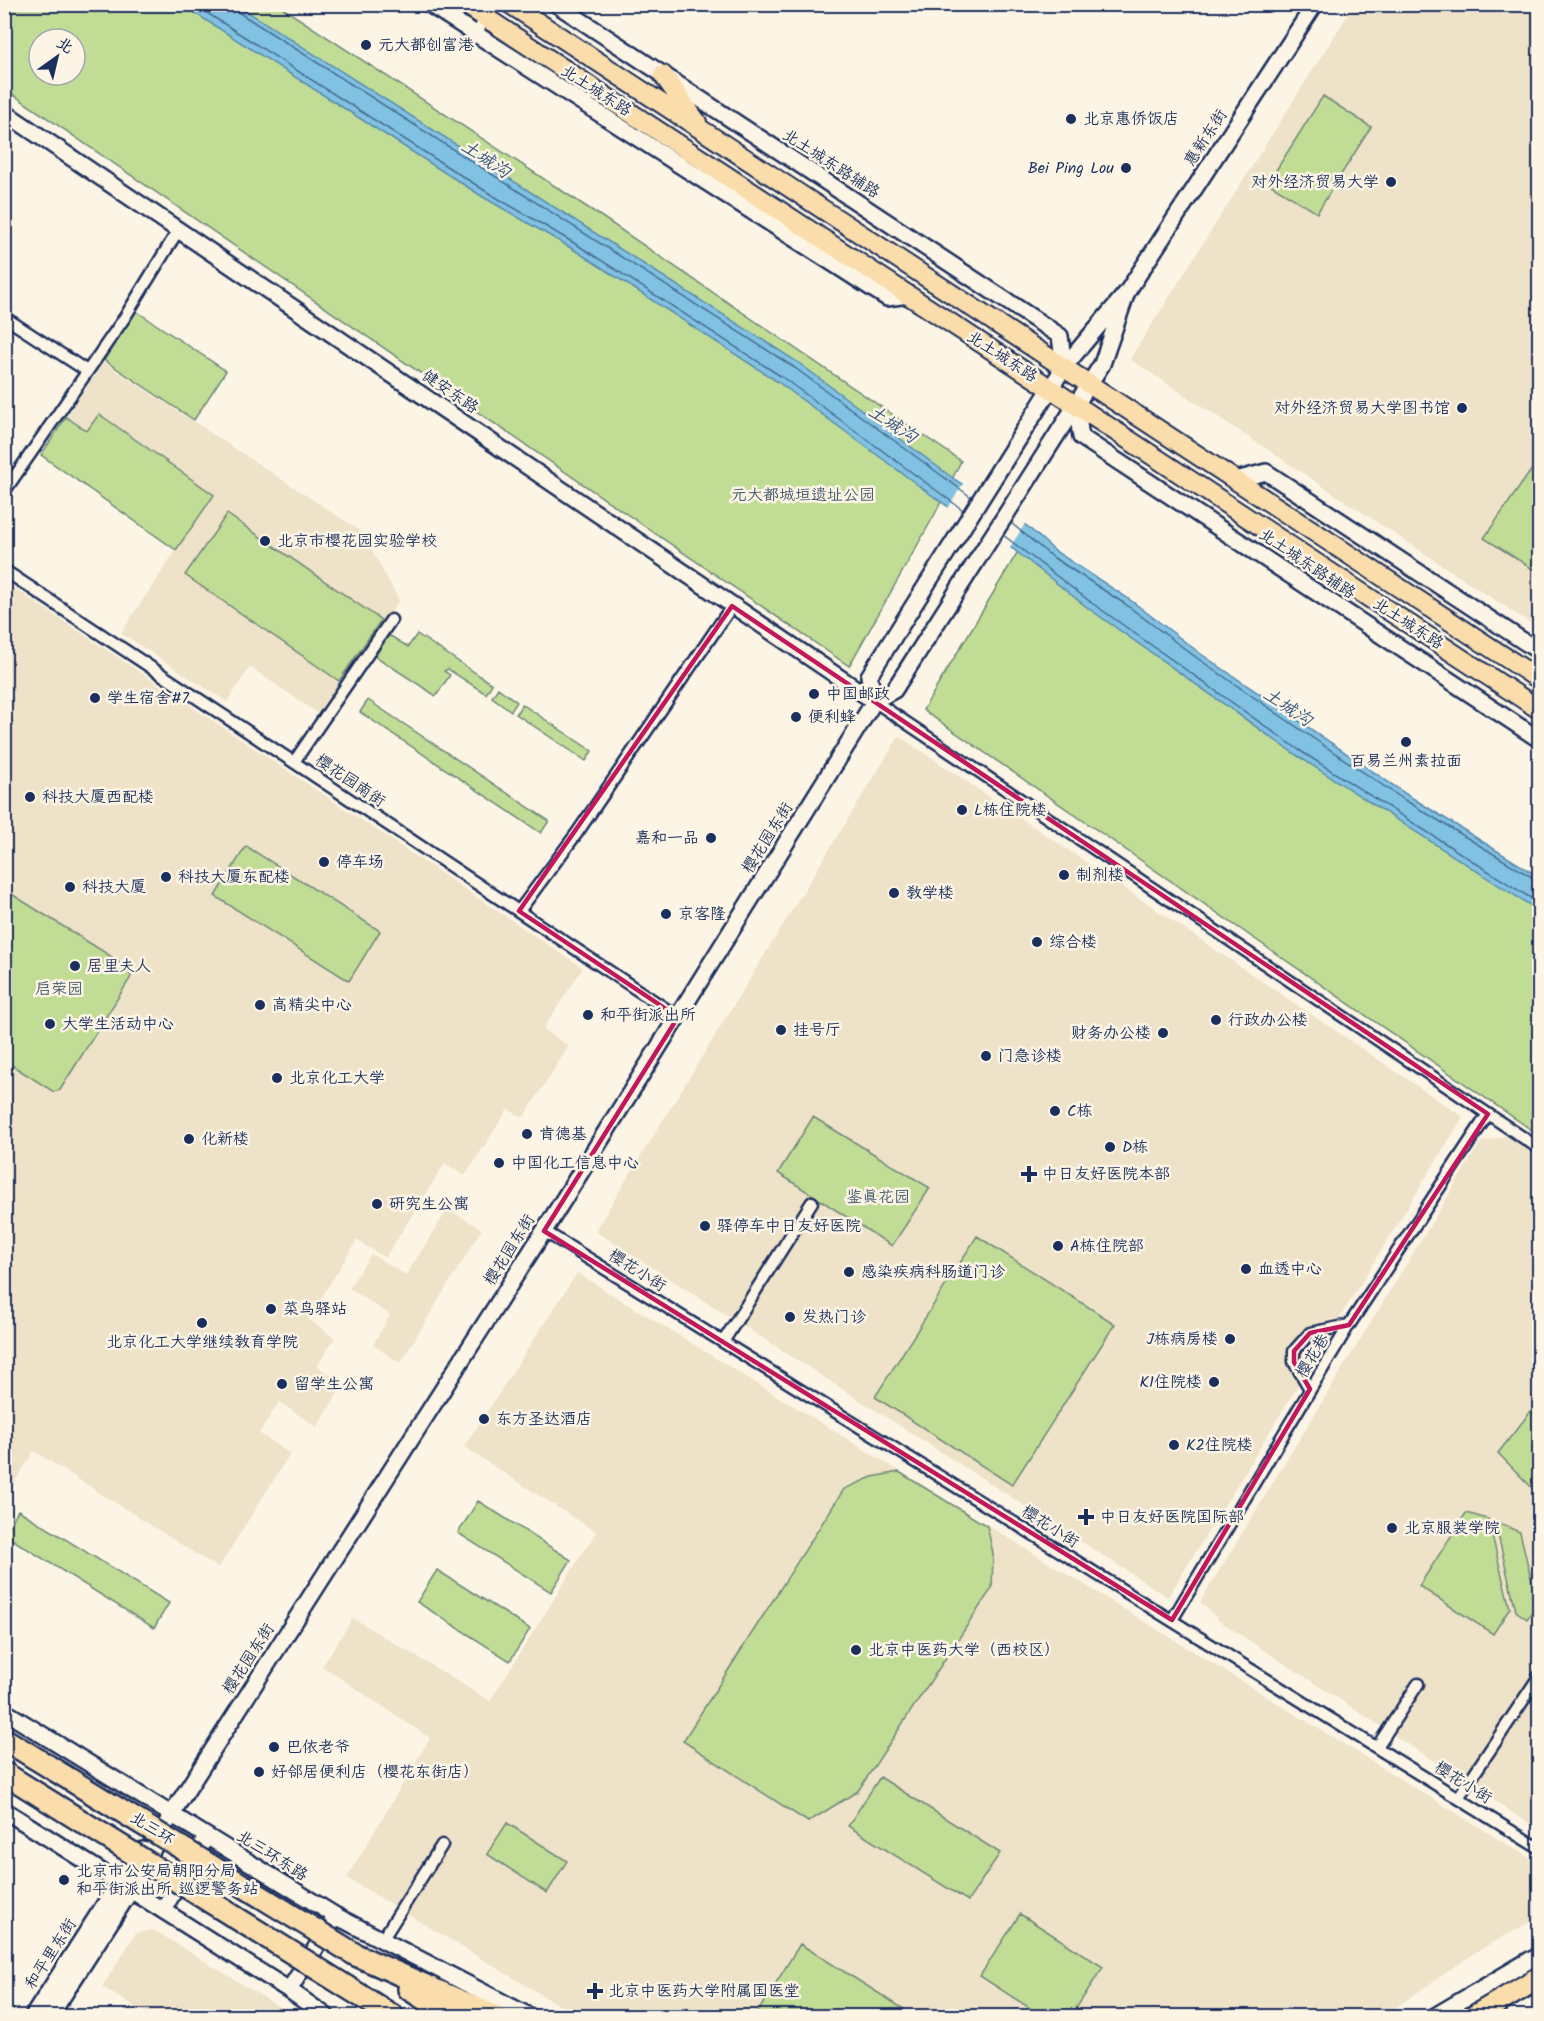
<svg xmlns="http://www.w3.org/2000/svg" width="1544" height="2021" font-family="Kalam,'LXGW WenKai TC',sans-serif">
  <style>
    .built { fill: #eee2c8 }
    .green { fill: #c1dd95; stroke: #6e867a; stroke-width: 1.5; fill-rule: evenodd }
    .water { fill: #81c2e2; stroke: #5887ad; stroke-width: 1.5 }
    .pier { fill: #fcf5e5 }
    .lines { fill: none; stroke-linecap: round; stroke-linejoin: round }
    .shore { stroke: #446a93; stroke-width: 1.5 }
    .street-casing { stroke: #1b2f5e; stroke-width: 15 }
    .secondary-casing { stroke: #1b2f5e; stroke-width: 20 }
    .primary-casing { stroke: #1b2f5e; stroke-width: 22 }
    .highway-casing { stroke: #1b2f5e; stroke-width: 26 }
    .street { stroke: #fcf5e5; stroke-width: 10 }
    .secondary { stroke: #fcf5e5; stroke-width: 15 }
    .primary { stroke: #faddab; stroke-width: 18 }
    .highway { stroke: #faddab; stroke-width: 21 }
    .highway-bridge-casing { stroke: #1b2f5e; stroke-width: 26; stroke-linecap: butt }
    .highway-bridge { stroke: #faddab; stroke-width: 21 }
    .marked { fill: none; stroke: #c2185b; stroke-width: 4.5; stroke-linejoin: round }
    .poi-dot { fill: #1b2f5e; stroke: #fcf5e5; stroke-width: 2 }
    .labels { text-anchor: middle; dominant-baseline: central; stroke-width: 5; stroke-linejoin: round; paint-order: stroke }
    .poi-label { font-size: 16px; fill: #1b2f5e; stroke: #fcf5e5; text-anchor: start }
    .street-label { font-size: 16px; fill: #1b2f5e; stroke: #fcf5e5 }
    .park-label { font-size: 16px; fill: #445a6c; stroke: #fcf5e5 }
    .water-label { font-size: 18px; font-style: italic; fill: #34547f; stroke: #fcf5e5 }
  </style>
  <rect width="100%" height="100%" fill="#fcf5e5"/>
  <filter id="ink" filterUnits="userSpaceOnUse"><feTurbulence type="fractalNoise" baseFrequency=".0167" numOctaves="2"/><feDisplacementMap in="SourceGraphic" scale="12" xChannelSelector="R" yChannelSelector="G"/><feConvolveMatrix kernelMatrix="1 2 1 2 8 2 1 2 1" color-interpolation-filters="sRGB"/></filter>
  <g filter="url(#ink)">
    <!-- built -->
    <path class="built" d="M 1354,5 L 1539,5 L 1539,629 L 1130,359 Z
      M 103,362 L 362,532 L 399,600 L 320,715 L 250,667 L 227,702 L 121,633 L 176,550 L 41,455 Z
      M 5,582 L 583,968 L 543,1029 L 569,1046 L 523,1118 L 508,1109 L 465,1176 L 445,1163 L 385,1258 L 357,1240 L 308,1319 L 335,1338 L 317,1366 L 344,1384 L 317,1427 L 279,1402 L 259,1433 L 290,1454 L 218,1568 L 34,1451 L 5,1498 Z
      M 899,736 L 1463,1117 L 1168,1597 L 595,1231 Z
      M 1511,1135 L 1539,1155 L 1539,1830 L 1221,1622 L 1200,1602 L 1481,1142 Z
      M 448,1209 L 482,1229 L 400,1363 L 373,1345 L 390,1315 L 349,1288 L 371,1254 L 406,1275 Z
      M 577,1273 L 1539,1864 L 1539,1917 L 1476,1952 L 1383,2016 L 577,2016 L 347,1878 L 430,1738 L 322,1666 L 353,1618 L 490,1701 L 596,1532 L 464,1447 Z
      M 153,1930 L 154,1930 L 294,2016 L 150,2016 L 102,1987 L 136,1933 Z"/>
    <!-- green -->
    <path class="green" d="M 5,5 L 278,5 L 596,213 L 961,461 L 935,514 L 849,666 L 5,89 ZM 39,39 L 75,39 L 75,75 L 39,75 Z
      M 1323,96 L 1371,127 L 1317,213 L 1268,183 Z
      M 136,311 L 226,371 L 194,420 L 104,360 Z
      M 99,414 L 214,495 L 176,550 L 41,455 L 66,417 L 87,431 Z
      M 1539,459 L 1539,573 L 1484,538 Z
      M 227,514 L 381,620 L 339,681 L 185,575 Z
      M 1020,548 L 1539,901 L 1539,1135 L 923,710 Z
      M 417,634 L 492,684 L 486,694 L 448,669 L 444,671 L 450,675 L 436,696 L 375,656 L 389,635 L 408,647 Z
      M 498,688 L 517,702 L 511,711 L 492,697 Z
      M 368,700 L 549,821 L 541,833 L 360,712 Z
      M 522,704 L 592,751 L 586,761 L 516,714 Z
      M 246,846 L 380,931 L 349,981 L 215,896 Z
      M 5,890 L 128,967 L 131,977 L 60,1090 L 54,1092 L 5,1061 Z
      M 813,1117 L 930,1188 L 892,1246 L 778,1173 Z
      M 977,1236 L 1115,1324 L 1012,1485 L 875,1397 Z
      M 1531,1411 L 1539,1417 L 1539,1495 L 1498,1453 Z
      M 899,1472 L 987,1526 L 993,1553 L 992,1588 L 858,1791 L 808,1822 L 683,1741 L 844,1489 L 872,1477 Z
      M 478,1501 L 571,1560 L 551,1592 L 458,1533 Z
      M 18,1510 L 169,1603 L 154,1628 L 5,1535 Z
      M 1466,1513 L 1488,1519 L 1510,1608 L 1493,1634 L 1419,1586 Z
      M 1495,1522 L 1520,1532 L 1537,1604 L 1527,1619 L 1516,1611 Z
      M 437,1570 L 530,1629 L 510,1661 L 417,1602 Z
      M 880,1777 L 1000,1853 L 968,1901 L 848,1826 Z
      M 507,1823 L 567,1861 L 547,1893 L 487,1854 Z
      M 1020,1914 L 1103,1967 L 1071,2016 L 1042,2016 L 980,1976 Z
      M 800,1944 L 907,2011 L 904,2016 L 756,2015 Z"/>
    <!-- water -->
    <path class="water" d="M 182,5 L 237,5 L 799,363 L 954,479 L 1027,526 L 1055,551 L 1129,599 L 1201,654 L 1406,794 L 1539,877 L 1539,911 L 1296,755 L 1088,608 L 1013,549 L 941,502 L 778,382 L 576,251 L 483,197 Z"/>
    <!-- pier -->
    <path class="pier" d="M 964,482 L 1026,522 L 1009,549 L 947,510 Z"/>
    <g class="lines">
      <!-- shore -->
      <path class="shore" d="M 193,4 L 487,192 L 579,246 L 782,377 L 963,510
        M 234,4 L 238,12 L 795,368 L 971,497
        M 1011,523 L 1051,556 L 1125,604 L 1197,658 L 1323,745 L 1403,799 L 1540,882
        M 1003,535 L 1092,603 L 1299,750 L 1540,904"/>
      <defs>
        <path id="street" d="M 475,35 L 495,4
          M 4,317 L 87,371
          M 4,492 L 125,317 L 179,229
          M 4,570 L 678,1017
          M 874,701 L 1540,1149
          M 294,762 L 391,620
          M 519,911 L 577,833 L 732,606
          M 544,1231 L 1540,1849
          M 723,1342 L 812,1202
          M 1310,1389 L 1294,1362 L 1294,1351 L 1310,1333 L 1349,1325
          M 1172,1620 L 1349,1325 L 1488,1114
          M 1377,1747 L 1418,1684
          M 1458,1798 L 1540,1675
          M 382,1940 L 442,1845"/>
        <path id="secondary" d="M 429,4 L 887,298 L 908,295
          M 556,4 L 1060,336 L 1064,367
          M 4,112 L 874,701
          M 1076,405 L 1081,437 L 1540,740
          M 1236,480 L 1266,472 L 1540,652
          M 874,701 L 869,676 L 1064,367 L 1127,292 L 1315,4
          M 4,1711 L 336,1916 L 529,2016
          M 4,1810 L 289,1990 L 326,2016
          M 163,1910 L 206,1837
          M 289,1990 L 336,1916
          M 33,2016 L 119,1882 L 143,1850
          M 50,2016 L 131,1890 L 171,1815 L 544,1231 L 870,708 L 874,701 L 894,690 L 1102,364 L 1127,292
          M 1435,2016 L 1540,1954"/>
        <path id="primary" d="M 465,4 L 1540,710
          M 510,4 L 1540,680
          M 663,75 L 697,122"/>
        <path id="highway" d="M 356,1955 L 494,2016
          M 318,1969 L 393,2016
          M 409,1989 L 451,2016
          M 1475,2016 L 1540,1977"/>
      </defs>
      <!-- street casing -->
      <use href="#street" class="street-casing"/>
      <!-- secondary casing -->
      <use href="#secondary" class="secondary-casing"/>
      <!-- primary casing -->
      <use href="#primary" class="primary-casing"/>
      <!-- highway casing -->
      <use href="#highway" class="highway-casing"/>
      <!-- street -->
      <use href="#street" class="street"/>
      <!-- secondary -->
      <use href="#secondary" class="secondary"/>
      <!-- primary -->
      <use href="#primary" class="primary"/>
      <!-- highway -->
      <use href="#highway" class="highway"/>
      <defs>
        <path id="highway-bridge" d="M 4,1739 L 356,1955
          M 4,1773 L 318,1969"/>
      </defs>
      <!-- highway-bridge casing -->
      <use href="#highway-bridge" class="highway-bridge-casing"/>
      <!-- highway-bridge -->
      <use href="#highway-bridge" class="highway-bridge"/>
    </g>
  </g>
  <!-- marked area -->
  <path class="marked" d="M 732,606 L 1488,1114 L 1349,1325 L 1310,1333 L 1294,1351 L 1294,1362 L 1310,1389 L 1172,1620 L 544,1231 L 678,1017 L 519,911 Z"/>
  <!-- markers -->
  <g class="poi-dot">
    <circle cx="366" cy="45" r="6"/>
    <circle cx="1071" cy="119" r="6"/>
    <circle cx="1126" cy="168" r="6"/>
    <circle cx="1391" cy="182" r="6"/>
    <circle cx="1462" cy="408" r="6"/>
    <circle cx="265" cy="541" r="6"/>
    <circle cx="814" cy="694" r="6"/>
    <circle cx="95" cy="698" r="6"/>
    <circle cx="796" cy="717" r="6"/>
    <circle cx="1406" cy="742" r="6"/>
    <circle cx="30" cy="797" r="6"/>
    <circle cx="962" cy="810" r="6"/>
    <circle cx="711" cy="838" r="6"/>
    <circle cx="324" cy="862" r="6"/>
    <circle cx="1064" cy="875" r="6"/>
    <circle cx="166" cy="877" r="6"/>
    <circle cx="70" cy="887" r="6"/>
    <circle cx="894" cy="893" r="6"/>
    <circle cx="666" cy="914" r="6"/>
    <circle cx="1037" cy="942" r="6"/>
    <circle cx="75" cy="966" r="6"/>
    <circle cx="260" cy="1005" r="6"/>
    <circle cx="588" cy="1015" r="6"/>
    <circle cx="1216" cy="1020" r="6"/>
    <circle cx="50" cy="1024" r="6"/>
    <circle cx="781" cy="1030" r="6"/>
    <circle cx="1163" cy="1033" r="6"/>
    <circle cx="986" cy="1056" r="6"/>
    <circle cx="277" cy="1078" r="6"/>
    <circle cx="1055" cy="1111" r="6"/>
    <circle cx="527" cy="1134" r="6"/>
    <circle cx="189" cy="1139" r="6"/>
    <circle cx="1110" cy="1147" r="6"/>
    <circle cx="499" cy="1163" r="6"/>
    <path d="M1026 1165h6v6h6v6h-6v6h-6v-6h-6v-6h6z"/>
    <circle cx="377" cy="1204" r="6"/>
    <circle cx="705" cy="1226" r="6"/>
    <circle cx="1058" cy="1246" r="6"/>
    <circle cx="1246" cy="1269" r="6"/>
    <circle cx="849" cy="1272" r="6"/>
    <circle cx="271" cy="1309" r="6"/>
    <circle cx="790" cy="1317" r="6"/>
    <circle cx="202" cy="1323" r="6"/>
    <circle cx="1230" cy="1339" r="6"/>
    <circle cx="1214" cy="1382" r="6"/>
    <circle cx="282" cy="1384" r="6"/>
    <circle cx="484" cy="1419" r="6"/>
    <circle cx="1174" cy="1445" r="6"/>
    <path d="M1083 1508h6v6h6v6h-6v6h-6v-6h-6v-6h6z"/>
    <circle cx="1392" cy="1528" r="6"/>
    <circle cx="856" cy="1650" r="6"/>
    <circle cx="274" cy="1747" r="6"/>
    <circle cx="259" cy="1772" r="6"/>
    <circle cx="64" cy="1880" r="6"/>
    <path d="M592 1982h6v6h6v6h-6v6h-6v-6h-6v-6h6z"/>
  </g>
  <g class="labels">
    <!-- poi labels -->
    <g class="poi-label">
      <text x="378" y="45">元大都创富港</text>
      <text x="1083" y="119">北京惠侨饭店</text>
      <text x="1114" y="168" text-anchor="end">Bei Ping Lou</text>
      <text x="1379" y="182" text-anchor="end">对外经济贸易大学</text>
      <text x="1450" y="408" text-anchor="end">对外经济贸易大学图书馆</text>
      <text x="277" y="541">北京市樱花园实验学校</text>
      <text x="826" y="694">中国邮政</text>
      <text x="107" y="698">学生宿舍#7</text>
      <text x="808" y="717">便利蜂</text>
      <text x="1406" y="761" text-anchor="middle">百易兰州素拉面</text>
      <text x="42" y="797">科技大厦西配楼</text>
      <text x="974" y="810">L栋住院楼</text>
      <text x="699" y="838" text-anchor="end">嘉和一品</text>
      <text x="336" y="862">停车场</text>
      <text x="1076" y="875">制剂楼</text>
      <text x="178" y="877">科技大厦东配楼</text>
      <text x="82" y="887">科技大厦</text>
      <text x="906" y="893">教学楼</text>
      <text x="678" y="914">京客隆</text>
      <text x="1049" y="942">综合楼</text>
      <text x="87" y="966">居里夫人</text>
      <text x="272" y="1005">高精尖中心</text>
      <text x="600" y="1015">和平街派出所</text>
      <text x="1228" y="1020">行政办公楼</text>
      <text x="62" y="1024">大学生活动中心</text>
      <text x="793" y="1030">挂号厅</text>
      <text x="1151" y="1033" text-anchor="end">财务办公楼</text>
      <text x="998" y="1056">门急诊楼</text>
      <text x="289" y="1078">北京化工大学</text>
      <text x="1067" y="1111">C栋</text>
      <text x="539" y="1134">肯德基</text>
      <text x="201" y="1139">化新楼</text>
      <text x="1122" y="1147">D栋</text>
      <text x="511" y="1163">中国化工信息中心</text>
      <text x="1042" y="1174">中日友好医院本部</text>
      <text x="389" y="1204">研究生公寓</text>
      <text x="717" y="1226">驿停车中日友好医院</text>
      <text x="1070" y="1246">A栋住院部</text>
      <text x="1258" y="1269">血透中心</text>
      <text x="861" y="1272">感染疾病科肠道门诊</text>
      <text x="283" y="1309">菜鸟驿站</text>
      <text x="802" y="1317">发热门诊</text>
      <text x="1218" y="1339" text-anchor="end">J栋病房楼</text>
      <text x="202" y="1342" text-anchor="middle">北京化工大学继续教育学院</text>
      <text x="1202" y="1382" text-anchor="end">K1住院楼</text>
      <text x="294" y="1384">留学生公寓</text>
      <text x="496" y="1419">东方圣达酒店</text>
      <text x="1186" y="1445">K2住院楼</text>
      <text x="1100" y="1517">中日友好医院国际部</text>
      <text x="1404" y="1528">北京服装学院</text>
      <text x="868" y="1650">北京中医药大学（西校区）</text>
      <text x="286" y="1747">巴依老爷</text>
      <text x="271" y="1772">好邻居便利店（樱花东街店）</text>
      <text x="76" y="1871">北京市公安局朝阳分局<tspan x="76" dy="18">和平街派出所 巡逻警务站</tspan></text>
      <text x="608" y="1991">北京中医药大学附属国医堂</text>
    </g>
    <!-- street labels -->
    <g class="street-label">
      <text transform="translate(596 91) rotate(33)">北土城东路</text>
      <text transform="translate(1206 138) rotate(-57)">惠新东街</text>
      <text transform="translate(831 164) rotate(33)">北土城东路辅路</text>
      <text transform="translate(1002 357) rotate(33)">北土城东路</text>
      <text transform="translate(450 392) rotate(34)">健安东路</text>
      <text transform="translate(1307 564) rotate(34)">北土城东路辅路</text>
      <text transform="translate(1408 624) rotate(33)">北土城东路</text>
      <text transform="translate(350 781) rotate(34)">樱花园南街</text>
      <text transform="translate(768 838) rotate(-58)">樱花园东街</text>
      <text transform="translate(510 1250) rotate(-58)">樱花园东街</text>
      <text transform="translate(637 1271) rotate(32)">樱花小街</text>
      <text transform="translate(1313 1356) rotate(-59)">樱花巷</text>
      <text transform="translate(1050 1527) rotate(32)">樱花小街</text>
      <text transform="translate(249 1659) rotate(-57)">樱花园东街</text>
      <text transform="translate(1463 1783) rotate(32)">樱花小街</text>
      <text transform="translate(152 1829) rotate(32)">北三环</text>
      <text transform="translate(272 1856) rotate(32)">北三环东路</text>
      <text transform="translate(51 1954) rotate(-57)">和平里东街</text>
    </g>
    <!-- park labels -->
    <g class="park-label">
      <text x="803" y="495">元大都城垣遗址公园</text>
      <text x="59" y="989">启荣园</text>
      <text x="878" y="1197">鉴真花园</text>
    </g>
    <!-- water labels -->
    <g class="water-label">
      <text transform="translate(485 160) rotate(33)">土城沟</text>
      <text transform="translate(892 425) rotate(33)">土城沟</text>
      <text transform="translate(1287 708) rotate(34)">土城沟</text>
    </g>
  </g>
  <!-- margin -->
  <rect width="1544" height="2021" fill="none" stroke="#fcf5e5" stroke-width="24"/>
  <rect x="12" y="12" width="1520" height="1997" fill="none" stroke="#1b2f5e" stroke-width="2" filter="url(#ink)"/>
  <!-- north arrow -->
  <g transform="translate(57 57) rotate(34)"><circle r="28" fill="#fcf5e5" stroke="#a2a6af" stroke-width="1.5"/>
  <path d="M0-4.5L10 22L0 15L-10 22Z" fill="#1b2f5e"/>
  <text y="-9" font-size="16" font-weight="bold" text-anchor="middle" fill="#1b2f5e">北</text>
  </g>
</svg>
